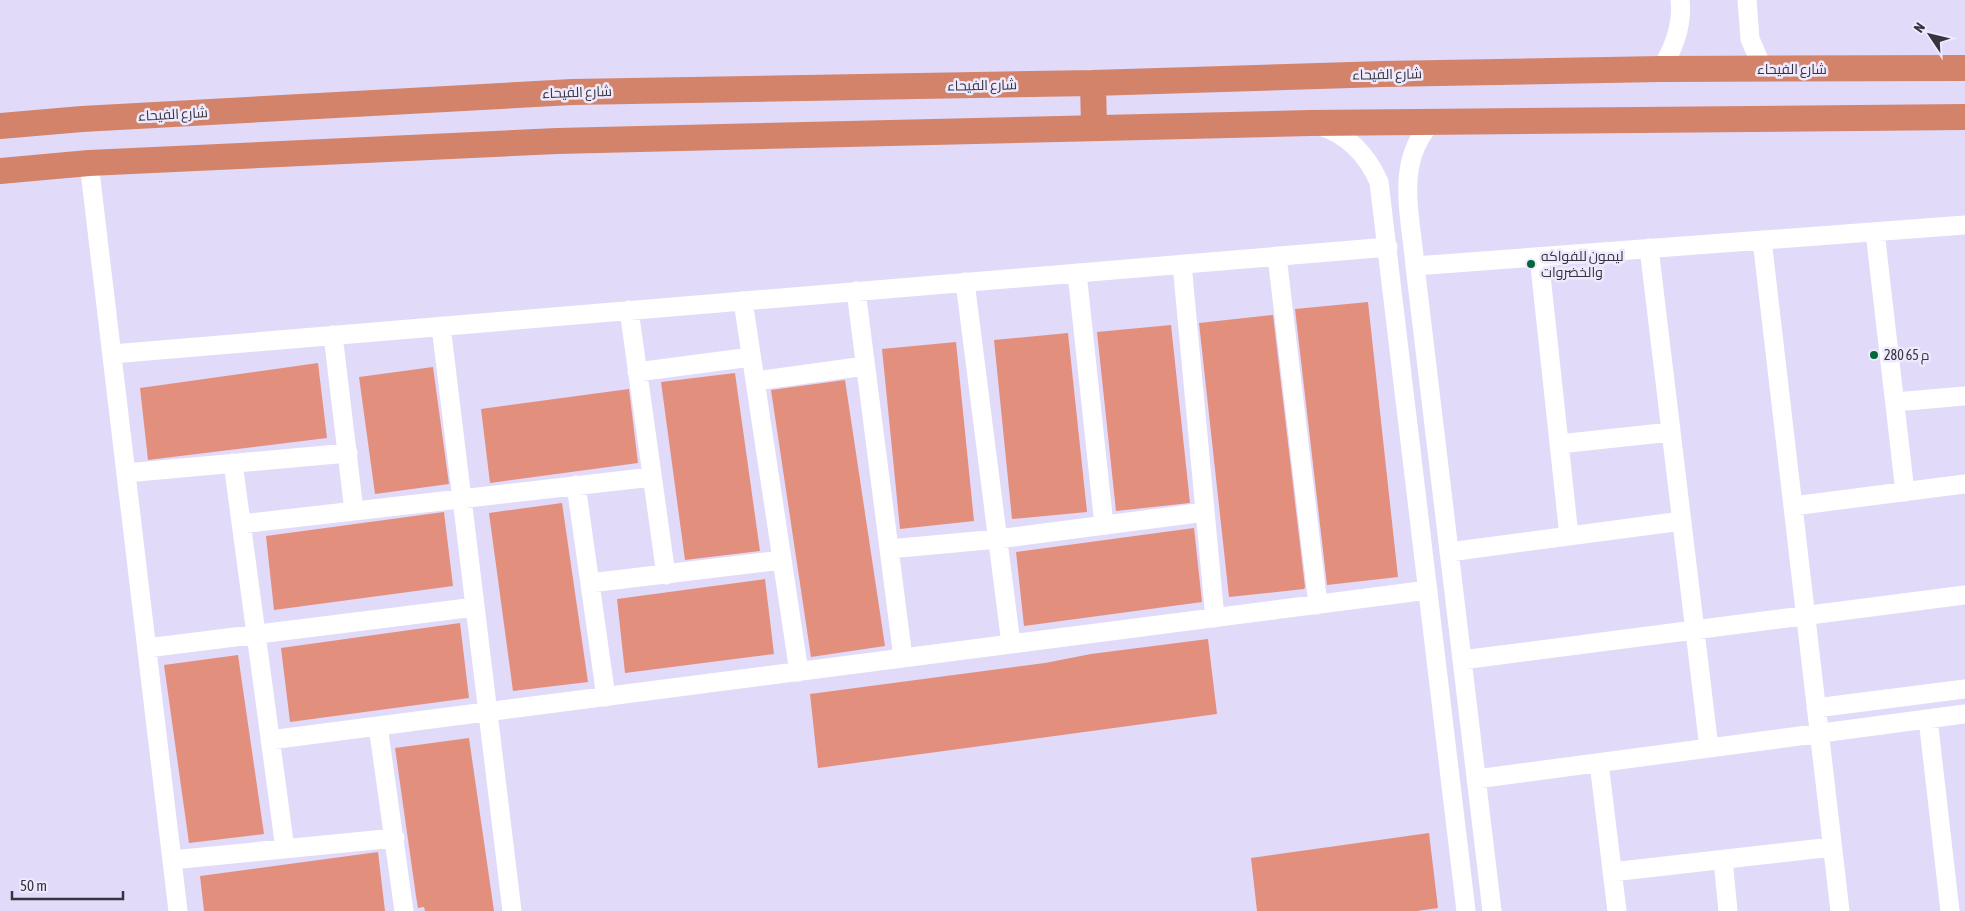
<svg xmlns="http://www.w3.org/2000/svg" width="1965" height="911" font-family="'Asap Condensed',Cairo,sans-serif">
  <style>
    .building { fill: #e38f7e }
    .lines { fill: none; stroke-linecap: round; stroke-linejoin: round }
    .minor { stroke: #fff; stroke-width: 19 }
    .highway { stroke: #d2836a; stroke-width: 26 }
    .poi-dot { fill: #02673b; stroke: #eee9fc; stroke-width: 2 }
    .labels { text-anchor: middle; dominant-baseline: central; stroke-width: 5; stroke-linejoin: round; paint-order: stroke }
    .street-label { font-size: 14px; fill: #373440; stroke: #eee9fc }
    .poi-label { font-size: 14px; fill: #373440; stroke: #eee9fc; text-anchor: start }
  </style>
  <rect width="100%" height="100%" fill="#e2daf9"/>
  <!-- building -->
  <path class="building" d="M 1368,302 L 1398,577 L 1327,585 L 1295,309 Z
    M 1273,315 L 1305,587 L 1304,589 L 1229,597 L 1199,323 Z
    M 1171,325 L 1190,503 L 1116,511 L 1097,332 Z
    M 1068,333 L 1087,512 L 1012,519 L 994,340 Z
    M 956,342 L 974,521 L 900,529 L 882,349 Z
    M 318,363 L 327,438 L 148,460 L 140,388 Z
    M 433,367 L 449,484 L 375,494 L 359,377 Z
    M 735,373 L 760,551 L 685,560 L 661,382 Z
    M 845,380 L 885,646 L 811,657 L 771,390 Z
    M 629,389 L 638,463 L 490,483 L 481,409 Z
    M 562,503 L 588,682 L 513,691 L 489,513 Z
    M 444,512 L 453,586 L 274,610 L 266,536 Z
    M 1194,528 L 1202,602 L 1024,626 L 1016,552 Z
    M 765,579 L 774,654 L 625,673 L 617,599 Z
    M 460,623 L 469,698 L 290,722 L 281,648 Z
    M 1208,639 L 1217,714 L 818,768 L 810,694 L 1045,663 L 1091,654 Z
    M 238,655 L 264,834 L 189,843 L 164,665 Z
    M 469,738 L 494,911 L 425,911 L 424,907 L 418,908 L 416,896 L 395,748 Z
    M 1429,833 L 1438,908 L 1417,911 L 1257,911 L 1251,858 Z
    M 378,852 L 385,911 L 204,911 L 200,876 Z"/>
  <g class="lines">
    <!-- minor -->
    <path class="minor" d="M 1747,0 L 1750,39 L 1763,69
      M 1661,69 C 1674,48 1683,25 1680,0
      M 1432,122 C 1394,162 1411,216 1415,266 L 1492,911
      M 1320,126 C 1349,135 1367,155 1379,182 L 1466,911
      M 89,163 L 178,911
      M 1875,232 L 1905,492
      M 1762,240 L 1840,911
      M 1649,248 L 1709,748
      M 1277,256 L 1318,605
      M 1539,257 L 1569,536
      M 1182,264 L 1215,618
      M 1415,266 L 1965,225
      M 1077,273 L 1104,525
      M 965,282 L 1011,644
      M 856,291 L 903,658
      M 743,301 L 799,672
      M 629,310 L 666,575
      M 441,326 L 512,911
      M 333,335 L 354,511
      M 112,354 L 1388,247
      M 637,372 L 751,357
      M 755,381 L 865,366
      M 1895,402 L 1965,396
      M 1559,444 L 1671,432
      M 233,463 L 285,849
      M 126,473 L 348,453
      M 576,485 L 606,697
      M 1793,506 L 1965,484
      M 241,524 L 652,477
      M 889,549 L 998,539 L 1205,512
      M 1449,552 L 1682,521
      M 590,583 L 782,560
      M 147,648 L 475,607
      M 1462,660 L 1965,595
      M 1816,708 L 1965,689
      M 1928,719 L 1950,911
      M 378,726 L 404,911
      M 270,740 L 1428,590
      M 1599,763 L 1617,911
      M 1476,779 L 1965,714
      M 172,860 L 395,838
      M 1723,860 L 1728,911
      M 1612,872 L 1832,847"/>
    <!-- highway -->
    <path class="highway" d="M 1093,83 L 1094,127
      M 0,126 L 82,119 L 572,92 L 1093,83 L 1383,74 L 1661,69 L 1965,68
      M 0,171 L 89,163 L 557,141 L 1310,123 L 1965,117"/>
  </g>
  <!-- markers -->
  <g class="poi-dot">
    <circle cx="1531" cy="264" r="5"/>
    <circle cx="1874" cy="355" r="5"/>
  </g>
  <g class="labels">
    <!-- street labels -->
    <g class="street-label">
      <text x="1792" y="69">شارع الفيحاء</text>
      <text transform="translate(1387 74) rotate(-1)">شارع الفيحاء</text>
      <text transform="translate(982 85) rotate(-1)">شارع الفيحاء</text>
      <text transform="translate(577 92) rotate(-2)">شارع الفيحاء</text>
      <text transform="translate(173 114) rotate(-3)">شارع الفيحاء</text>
    </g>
    <!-- poi labels -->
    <g class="poi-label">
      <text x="1541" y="256">ليمون للفواكه<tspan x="1541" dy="16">والخضروات</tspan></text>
      <text x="1884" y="355">280 م 65</text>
    </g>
  </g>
  <!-- north arrow -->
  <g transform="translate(1930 35) rotate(305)" stroke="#eee9fc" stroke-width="4" paint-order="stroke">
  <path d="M0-4L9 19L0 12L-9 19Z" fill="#373440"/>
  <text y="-8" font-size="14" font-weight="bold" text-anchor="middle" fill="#373440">N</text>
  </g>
  <!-- scale -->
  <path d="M12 891v8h111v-8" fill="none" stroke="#373440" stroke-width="2.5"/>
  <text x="20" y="891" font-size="15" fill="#373440" stroke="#eee9fc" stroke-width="4" paint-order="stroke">50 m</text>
</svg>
